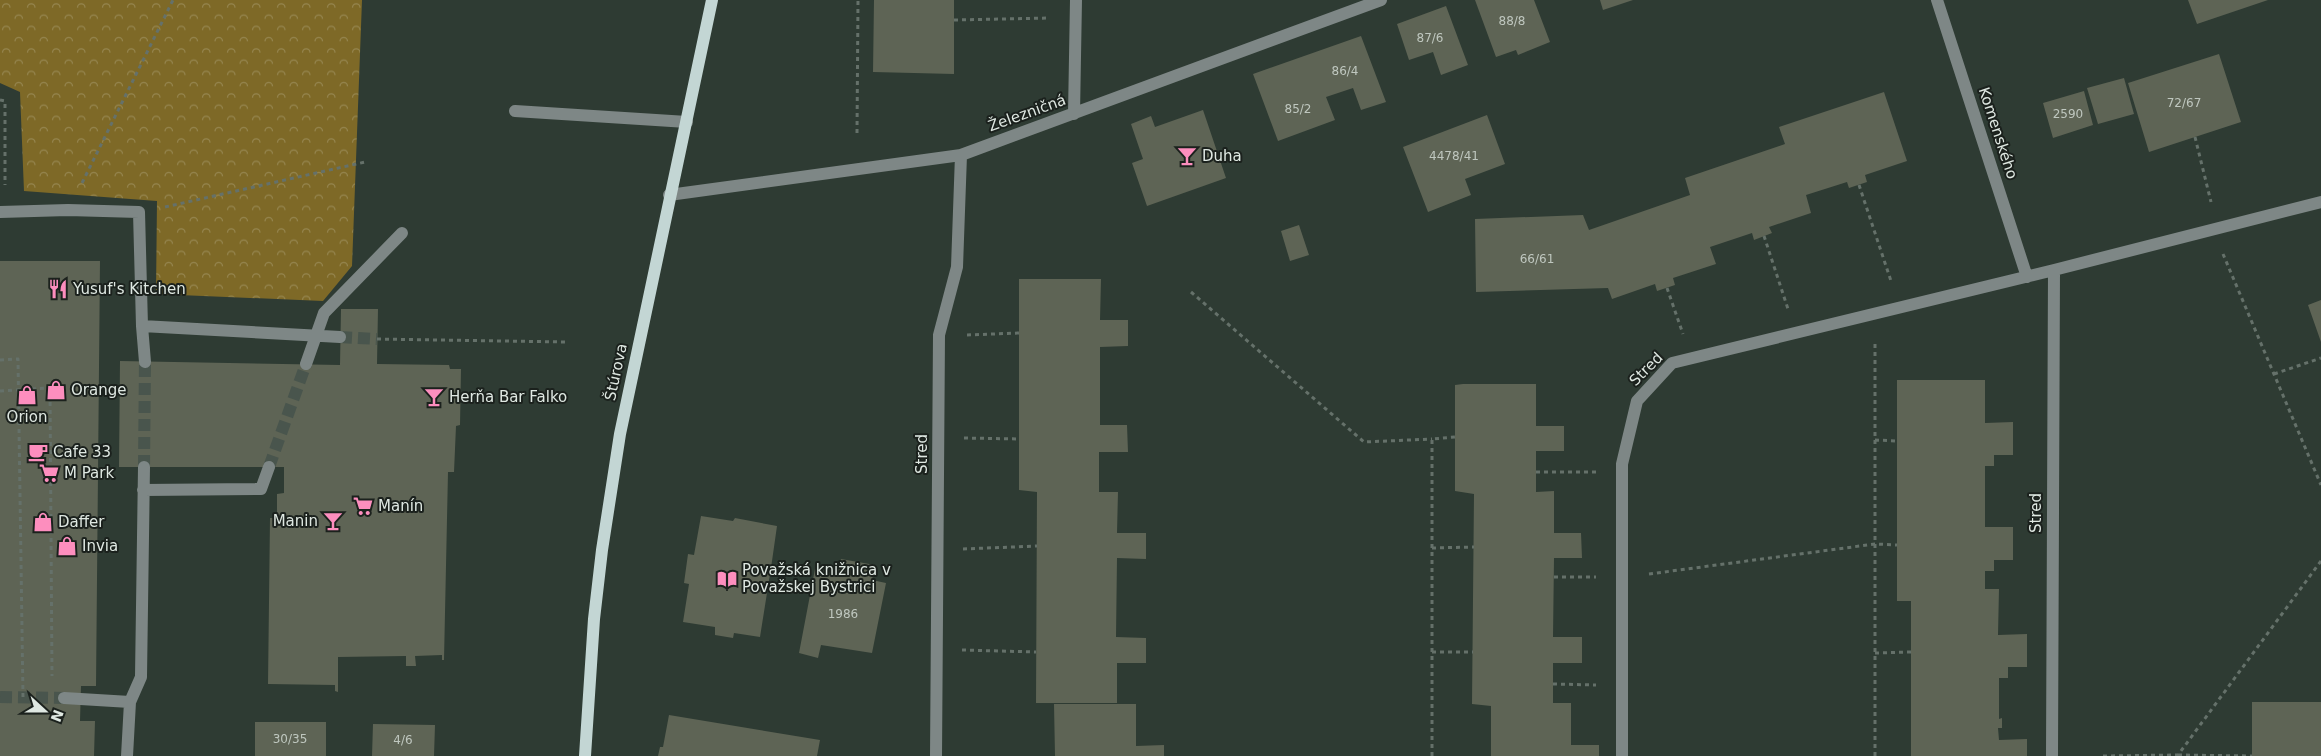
<svg xmlns="http://www.w3.org/2000/svg" width="2321" height="756" font-family="'DejaVu Sans',sans-serif">
  <style>
    .forest { fill: url(#forest-crowns) }
    .building { fill: #5e6455 }
    .lines { fill: none; stroke-linecap: round; stroke-linejoin: round }
    .minor-tunnel { stroke: #49554d; stroke-width: 12; stroke-dasharray: 12 6; stroke-linecap: butt }
    .path { stroke: #65716a; stroke-width: 3; stroke-dasharray: 4 4; stroke-linecap: butt }
    .minor { stroke: #7e8786; stroke-width: 12 }
    .major { stroke: #c3d6d4; stroke-width: 12 }
    .labels { text-anchor: middle; dominant-baseline: central; stroke-width: 4; stroke-linejoin: round; paint-order: stroke }
    .number-label { font-size: 12px; fill: #bfc7bf }
    .street-label { font-size: 15px; fill: #dfe8e2; stroke: #1b211d }
    .poi-label { font-size: 15px; fill: #dfe8e2; stroke: #1b211d; text-anchor: start }
  </style>
  <defs>
    <pattern id="forest-crowns" width="20" height="18" patternUnits="userSpaceOnUse" patternTransform="scale(1.25)"><rect width="20" height="18" fill="#7e6927"/><path d="M2 6a3 3 0 1 1 6 0M12 15a3 3 0 1 1 6 0" fill="none" stroke="#968650"/></pattern>
  </defs>
  <rect width="100%" height="100%" fill="#2e3b33"/>
  <!-- forest -->
  <path class="forest" d="M 0,0 L 362,0 L 352,266 L 323,301 L 156,294 L 157,201 L 24,191 L 20,92 L 0,83 Z"/>
  <!-- building -->
  <path class="building" d="M 874,0 L 954,0 L 954,74 L 873,72 Z
    M 1475,0 L 1534,0 L 1550,42 L 1518,55 L 1516,50 L 1496,57 Z
    M 1600,0 L 1633,0 L 1603,10 Z
    M 2188,0 L 2268,0 L 2197,24 Z
    M 1446,6 L 1468,65 L 1441,75 L 1433,52 L 1409,60 L 1397,24 Z
    M 1361,36 L 1386,102 L 1361,110 L 1353,88 L 1326,97 L 1335,120 L 1278,141 L 1253,74 Z
    M 2219,54 L 2241,122 L 2149,152 L 2128,83 Z
    M 2124,78 L 2134,114 L 2098,124 L 2087,88 Z
    M 2084,91 L 2093,125 L 2053,138 L 2043,103 Z
    M 1884,92 L 1907,161 L 1865,175 L 1867,182 L 1849,188 L 1847,182 L 1806,195 L 1811,213 L 1769,227 L 1772,233 L 1754,240 L 1752,233 L 1710,247 L 1716,264 L 1673,278 L 1675,285 L 1657,291 L 1655,284 L 1612,299 L 1608,288 L 1476,292 L 1475,219 L 1583,215 L 1589,230 L 1690,195 L 1685,178 L 1785,144 L 1779,127 Z
    M 1203,110 L 1226,178 L 1147,206 L 1132,163 L 1143,159 L 1131,124 L 1151,116 L 1155,127 Z
    M 1487,115 L 1505,164 L 1465,179 L 1471,195 L 1428,212 L 1403,147 Z
    M 1299,225 L 1309,255 L 1290,261 L 1281,231 Z
    M 0,261 L 100,261 L 96,686 L 81,686 L 80,721 L 95,721 L 94,756 L 0,756 Z
    M 1019,279 L 1101,279 L 1100,320 L 1128,320 L 1128,346 L 1100,347 L 1100,425 L 1127,425 L 1128,452 L 1099,452 L 1099,492 L 1118,492 L 1117,533 L 1146,533 L 1146,559 L 1117,558 L 1116,637 L 1146,638 L 1146,663 L 1117,663 L 1117,703 L 1036,703 L 1037,492 L 1019,490 Z
    M 2321,300 L 2321,342 L 2308,305 Z
    M 341,309 L 378,309 L 377,364 L 449,365 L 450,369 L 461,369 L 460,425 L 456,426 L 454,472 L 448,472 L 444,660 L 442,660 L 442,655 L 415,656 L 416,666 L 406,666 L 406,656 L 338,657 L 338,692 L 335,691 L 335,685 L 268,684 L 270,518 L 277,518 L 277,494 L 284,493 L 284,467 L 119,467 L 120,361 L 340,365 Z
    M 1897,380 L 1985,380 L 1985,423 L 2013,422 L 2013,455 L 1994,455 L 1994,466 L 1985,466 L 1985,527 L 2013,527 L 2013,560 L 1994,560 L 1994,571 L 1985,571 L 1985,589 L 1999,589 L 1998,635 L 2027,634 L 2027,667 L 2008,667 L 2008,678 L 1999,678 L 1999,719 L 2002,718 L 2002,728 L 1998,728 L 1999,740 L 2027,739 L 2027,756 L 1911,756 L 1911,601 L 1897,601 Z
    M 1463,384 L 1536,384 L 1536,426 L 1564,426 L 1564,451 L 1536,451 L 1536,492 L 1554,491 L 1554,533 L 1581,533 L 1582,558 L 1554,558 L 1553,637 L 1582,637 L 1582,663 L 1553,663 L 1553,703 L 1571,703 L 1571,745 L 1599,745 L 1599,756 L 1491,756 L 1491,706 L 1472,704 L 1474,494 L 1455,491 L 1455,385 Z
    M 701,516 L 733,521 L 735,518 L 777,526 L 771,568 L 776,568 L 774,575 L 770,574 L 760,637 L 734,633 L 733,638 L 715,635 L 715,627 L 683,622 L 689,584 L 684,583 L 688,554 L 694,555 Z
    M 841,559 L 875,565 L 872,580 L 886,583 L 872,653 L 821,645 L 818,658 L 799,653 L 815,569 L 837,574 Z
    M 2252,702 L 2321,702 L 2321,756 L 2252,756 Z
    M 1054,704 L 1136,704 L 1136,746 L 1164,745 L 1164,756 L 1055,756 Z
    M 669,715 L 820,740 L 817,756 L 658,756 L 660,747 L 663,747 Z
    M 255,722 L 326,722 L 326,756 L 255,756 Z
    M 373,724 L 435,725 L 434,756 L 372,756 Z"/>
  <g class="lines">
    <!-- minor-tunnel -->
    <path class="minor-tunnel" d="M 340,337 L 377,339
      M 144,467 L 145,362
      M 269,467 L 306,364
      M 0,697 L 64,698"/>
    <!-- path -->
    <path class="path" d="M 954,20 L 1050,18
      M 0,100 L 5,101 L 5,185
      M 857,133 L 858,0
      M 2195,137 L 2211,202
      M 82,183 L 173,0
      M 1859,185 L 1891,281
      M 165,207 L 365,162
      M 1764,236 L 1788,309
      M 2223,254 L 2321,485
      M 1667,288 L 1683,334
      M 1191,292 L 1364,442 L 1432,439
      M 967,335 L 1019,333
      M 377,339 L 565,342
      M 0,360 L 18,359 L 23,697
      M 2274,374 L 2321,358
      M 0,391 L 50,388 L 52,676
      M 964,438 L 1019,439
      M 1875,440 L 1897,441
      M 1536,472 L 1596,472
      M 1432,548 L 1474,547
      M 963,549 L 1037,546
      M 1649,574 L 1875,544 L 1897,545
      M 1554,577 L 1596,577
      M 962,650 L 1036,652
      M 1432,652 L 1473,652
      M 1875,653 L 1911,652
      M 1553,684 L 1596,685
      M 2178,755 L 2252,756
      M 1432,756 L 1432,439 L 1455,437
      M 1875,756 L 1875,342
      M 2103,756 L 2178,755 L 2321,561"/>
    <!-- minor -->
    <path class="minor" d="M 1937,0 L 2027,277
      M 515,111 L 687,122
      M 1074,114 L 1076,0
      M 669,195 L 961,155 L 1381,0
      M 0,212 L 68,210 L 139,212 L 142,326 L 340,337
      M 142,326 L 145,362
      M 306,364 L 324,313 L 402,233
      M 143,490 L 261,489 L 269,467
      M 64,698 L 130,702
      M 127,756 L 130,702 L 141,677 L 144,467
      M 936,756 L 939,335 L 957,267 L 961,155
      M 1622,756 L 1622,464 L 1637,401 L 1672,363 L 2054,270 L 2321,202
      M 2052,756 L 2054,270"/>
    <!-- major -->
    <path class="major" d="M 585,756 L 594,619 L 602,550 L 620,434 L 712,0"/>
  </g>
  <!-- icons -->
  <defs>
    <symbol id="bar-bare" viewBox="-9 -9 18 18"><path d="M-6-5H6L.8 .8V4.5H3.5V6h-7V4.5H-.8V.8Z" fill="#fd8ebe" stroke="#1b211d" stroke-width="2.5" paint-order="stroke"/></symbol>
    <symbol id="restaurant-bare" viewBox="-9 -9 18 18"><path d="M-5-6h1v4h1v-4h1v4h1v-4h1v5L-1.5 .5V6h-2V.5L-5-1ZM5-6V6H3V1.5H1.5Q1.5-4 5-6Z" fill="#fd8ebe" stroke="#1b211d" stroke-width="2.5" paint-order="stroke"/></symbol>
    <symbol id="shop-bare" viewBox="-9 -9 18 18"><path d="M-5-2.5h2.3a2.7 3.5 0 0 1 5.4 0H5L5.5 6h-11ZM-1.5-2.5h3a1.5 2.3 0 0 0-3 0Z" fill="#fd8ebe" stroke="#1b211d" stroke-width="2.5" paint-order="stroke"/></symbol>
    <symbol id="cafe-bare" viewBox="-9 -9 18 18"><path d="M-5.5-4.5H6V0H3Q3 3.5 0 3.5H-2.5Q-5.5 3.5-5.5 0ZM3-3.2v2h1.7v-2ZM-6 4.5H4V6H-6Z" fill="#fd8ebe" stroke="#1b211d" stroke-width="2.5" paint-order="stroke"/></symbol>
    <symbol id="supermarket-bare" viewBox="-9 -9 18 18"><path d="M-6-5.5h2.5l.6 2H6L4.5 2H-2.5L-4.4-4H-6ZM-1.5 3.2a1.3 1.3 0 1 0 .1 0ZM3 3.2a1.3 1.3 0 1 0 .1 0Z" fill="#fd8ebe" stroke="#1b211d" stroke-width="2.5" paint-order="stroke"/></symbol>
    <symbol id="library-bare" viewBox="-9 -9 18 18"><path d="M-6-4Q-3-5.5-.7-3.5V5Q-3 3-6 4ZM6-4Q3-5.5 .7-3.5V5Q3 3 6 4Z" fill="#fd8ebe" stroke="#1b211d" stroke-width="2.5" paint-order="stroke"/></symbol>
  </defs>
  <g fill-rule="evenodd">
    <use href="#bar-bare" x="1173" y="142" width="28" height="28"/>
    <use href="#restaurant-bare" x="44" y="275" width="28" height="28"/>
    <use href="#shop-bare" x="42" y="376" width="28" height="28"/>
    <use href="#shop-bare" x="13" y="381" width="28" height="28"/>
    <use href="#bar-bare" x="420" y="383" width="28" height="28"/>
    <use href="#cafe-bare" x="24" y="438" width="28" height="28"/>
    <use href="#supermarket-bare" x="35" y="459" width="28" height="28"/>
    <use href="#supermarket-bare" x="349" y="492" width="28" height="28"/>
    <use href="#bar-bare" x="319" y="507" width="28" height="28"/>
    <use href="#shop-bare" x="29" y="508" width="28" height="28"/>
    <use href="#shop-bare" x="53" y="532" width="28" height="28"/>
    <use href="#library-bare" x="713" y="565" width="28" height="28"/>
  </g>
  <g class="labels">
    <!-- number labels -->
    <g class="number-label">
      <text x="1512" y="21">88/8</text>
      <text x="1430" y="38">87/6</text>
      <text x="1345" y="71">86/4</text>
      <text x="2184" y="103">72/67</text>
      <text x="1298" y="109">85/2</text>
      <text x="2068" y="114">2590</text>
      <text x="1454" y="156">4478/41</text>
      <text x="1537" y="259">66/61</text>
      <text x="843" y="614">1986</text>
      <text x="290" y="739">30/35</text>
      <text x="403" y="740">4/6</text>
    </g>
    <!-- street labels -->
    <g class="street-label">
      <text transform="translate(1027 113) rotate(-20)">Železničná</text>
      <text transform="translate(1998 133) rotate(72)">Komenského</text>
      <text transform="translate(1646 369) rotate(-45)">Stred</text>
      <text transform="translate(616 372) rotate(-78)">Štúrova</text>
      <text transform="translate(922 454) rotate(-90)">Stred</text>
      <text transform="translate(2036 513) rotate(-90)">Stred</text>
    </g>
    <!-- poi labels -->
    <g class="poi-label">
      <text x="1202" y="156">Duha</text>
      <text x="73" y="289">Yusuf's Kitchen</text>
      <text x="71" y="390">Orange</text>
      <text x="449" y="397">Herňa Bar Falko</text>
      <text x="27" y="417" text-anchor="middle">Orion</text>
      <text x="53" y="452">Cafe 33</text>
      <text x="64" y="473">M Park</text>
      <text x="378" y="506">Manín</text>
      <text x="318" y="521" text-anchor="end">Manin</text>
      <text x="58" y="522">Daffer</text>
      <text x="82" y="546">Invia</text>
      <text x="742" y="570">Považská knižnica v<tspan x="742" dy="17">Považskej Bystrici</tspan></text>
    </g>
  </g>
  <!-- north arrow -->
  <g transform="translate(45 711) rotate(111)" stroke="#1b211d" stroke-width="4" paint-order="stroke">
  <path d="M0-4L9 19L0 12L-9 19Z" fill="#dfe8e2"/>
  <text y="-8" font-size="14" font-weight="bold" text-anchor="middle" fill="#dfe8e2">N</text>
  </g>
</svg>
